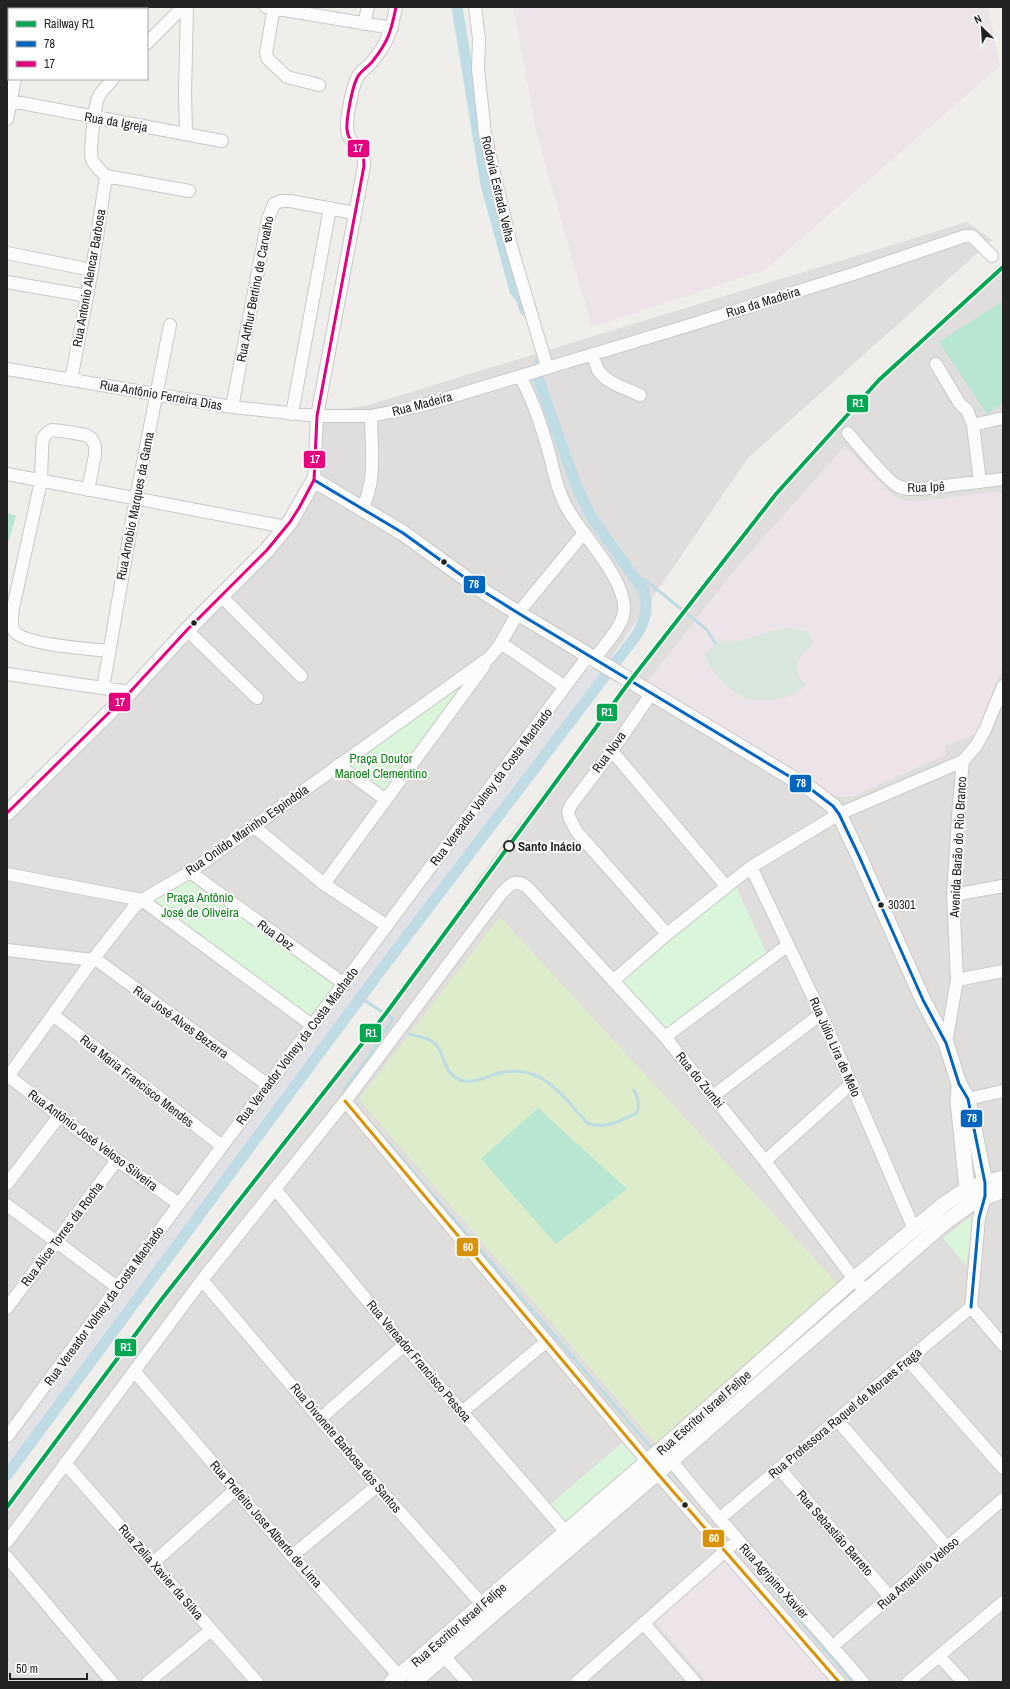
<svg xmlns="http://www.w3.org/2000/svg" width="1010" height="1689" font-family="'Archivo Narrow',sans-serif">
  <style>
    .residential { fill: #dfdedc }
    .industrial { fill: #ede4e9 }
    .grass { fill: #ddeccb }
    .wetland { fill: #d9e6de }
    .park { fill: #daf5da }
    .pitch { fill: #b7e6d2 }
    .plaza { fill: #e2e1e5 }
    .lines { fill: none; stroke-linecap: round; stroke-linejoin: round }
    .stream { stroke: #bfdbe3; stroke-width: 3 }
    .canal { stroke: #bfdbe3; stroke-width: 11 }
    .minor-casing { stroke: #c9c8c7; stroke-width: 14 }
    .tertiary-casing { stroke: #c9c8c7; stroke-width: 17 }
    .minor { stroke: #fdfcfc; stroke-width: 12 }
    .tertiary { stroke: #fdfcfc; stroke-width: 15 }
    .bus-1-casing { stroke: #fff; stroke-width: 6 }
    .bus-2-casing { stroke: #fff; stroke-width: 6 }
    .bus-3-casing { stroke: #fff; stroke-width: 6 }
    .bus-1 { stroke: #0065bd; stroke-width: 3 }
    .bus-2 { stroke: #e5007d; stroke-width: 3 }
    .bus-3 { stroke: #d79205; stroke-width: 3 }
    .rail-1-casing { stroke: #fff; stroke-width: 7 }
    .rail-1 { stroke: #00a651; stroke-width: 4 }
    .bus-dot { fill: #222; stroke: #fff; stroke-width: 1.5 }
    .stop-dot { fill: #fff; stroke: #222; stroke-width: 2 }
    .labels { text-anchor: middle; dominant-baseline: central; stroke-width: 4; stroke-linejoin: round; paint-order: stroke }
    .bus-label { font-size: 12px; fill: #222; stroke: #fff; text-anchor: start }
    .street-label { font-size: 13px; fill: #222; stroke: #fff }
    .park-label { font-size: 13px; fill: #0c8416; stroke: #fff }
    .stop-label { font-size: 13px; font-weight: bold; fill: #222; stroke: #fff; text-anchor: start }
    .line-badge { stroke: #fff; stroke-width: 1.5 }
    .badge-label { font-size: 11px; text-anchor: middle; font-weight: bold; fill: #fff }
  </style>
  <rect width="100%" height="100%" fill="#f0eeeb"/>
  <!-- residential -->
  <path class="residential" d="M 967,222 L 992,240 L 748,458 L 605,667 L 588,656 L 7,1435 L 7,814 L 169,658 L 314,488 L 561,639 L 317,479 L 321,412 L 365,406 Z
    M 1003,267 L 1003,479 L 981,481 L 973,425 L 979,483 L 1003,481 L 1003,678 L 985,730 L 1003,685 L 1003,1682 L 7,1682 L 7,1507 L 145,1321 L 396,999 L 504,842 L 776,494 L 879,380 Z"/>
  <!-- industrial -->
  <path class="industrial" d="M 513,7 L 988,7 L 1000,66 L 765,270 L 592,327 L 537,136 Z
    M 845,446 L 888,491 L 896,497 L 904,500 L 913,502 L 992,492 L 1003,493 L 1003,666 L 978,733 L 944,746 L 946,755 L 854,796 L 844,797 L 835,796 L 828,792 L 808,777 L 643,687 L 732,573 Z
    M 725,1559 L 832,1682 L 707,1682 L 652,1618 Z"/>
  <!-- grass -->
  <path class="grass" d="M 500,917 L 837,1283 L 656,1444 L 359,1099 Z"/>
  <!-- wetland -->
  <path class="wetland" d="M 783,628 C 793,628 819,629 811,647 C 809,650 805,652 802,655 C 793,666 797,676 806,685 C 794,700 763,703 746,698 C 730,692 708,671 705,654 L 715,643 L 721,641 L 740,641 Z"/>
  <!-- park -->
  <path class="park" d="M 469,676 L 386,799 L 341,765 Z
    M 197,867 L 342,980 L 313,1023 L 144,899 Z
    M 735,884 L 772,965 L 668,1041 L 618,981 Z
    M 975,1213 L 966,1265 L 943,1238 Z
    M 628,1438 L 649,1462 L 568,1530 L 547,1507 Z"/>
  <!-- pitch -->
  <path class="pitch" d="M 1003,301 L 1003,403 L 987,414 L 939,342 Z
    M 7,513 L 16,516 L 7,546 Z
    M 538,1108 L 627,1189 L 556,1244 L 481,1159 Z"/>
  <!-- plaza -->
  <path class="plaza" d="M 594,667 L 602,673 L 401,938 L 7,1470 L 7,1449 L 116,1298 L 584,670 Z"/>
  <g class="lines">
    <!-- stream -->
    <path class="stream" d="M 633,578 L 644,579 L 649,583 L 707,630 L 715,643
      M 409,1034 C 416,1036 424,1037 430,1040 C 445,1047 441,1068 455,1077 C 468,1087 485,1077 499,1073 C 509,1071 522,1070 532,1074 C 555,1082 571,1106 587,1123 C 606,1130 619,1121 637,1113 C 640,1105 638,1097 634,1090
      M 347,1094 L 344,1089 L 366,1060 L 393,1019 L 361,998
      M 371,1123 L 653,1450
      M 669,1468 L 685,1487
      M 767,1582 L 853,1682"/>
    <!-- canal -->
    <path class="canal" d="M 457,7 L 486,184 L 515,291 L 521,298 L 525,310
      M 7,1475 L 381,970 L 638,633 C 645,619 649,608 644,591 L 592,518 L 576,485 L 538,378 L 540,363"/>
    <defs>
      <path id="minor" d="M 266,7 L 392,28
        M 274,7 L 266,53 L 268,59 L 287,77 L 319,85
        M 475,7 L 479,39 L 478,69 L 485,134 L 512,249 L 547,367
        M 364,24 L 368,7
        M 147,43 L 183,7
        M 11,101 L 222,141
        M 7,119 L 15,79
        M 186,134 L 185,93 L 187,7
        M 106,176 C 101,171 95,166 92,160 C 89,152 95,106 98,98 C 101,91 108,85 113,79
        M 106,176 L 189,191
        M 7,253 L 92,270
        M 7,282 L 87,296
        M 592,354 C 594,359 596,365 598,370 C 606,383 627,389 640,395
        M 936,364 L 960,404 L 967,410 L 973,425 L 980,482
        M 7,369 L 232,407 L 317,416 L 371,416 L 424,405 L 690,325 L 853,274 L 965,236 L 972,236 L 992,256
        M 520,376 C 534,402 542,428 550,456 C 554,473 558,492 567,508 C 582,535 626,579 624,610 C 624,625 603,647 594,659
        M 71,380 L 92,270 L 106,176
        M 232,407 L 268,219 L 274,204 L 281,201 L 290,201 L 354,213
        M 292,414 L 330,208
        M 973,425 L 1003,418
        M 848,433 C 858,445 887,481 898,486 C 905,490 912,489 920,489 L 1003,479
        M 7,474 L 286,527
        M 314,480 L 317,416 L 364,166 C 364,151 360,151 351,140 C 345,133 347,122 348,114 C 350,102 352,88 357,78 C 360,71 367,68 372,62 C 388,42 391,32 396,7
        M 88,490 L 95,455 L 95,446 L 92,439 L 86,435 L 62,431 L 52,430 L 47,433 L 43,438 L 42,450 L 41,481 L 13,608 C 12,616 10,626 15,632 C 26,645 90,649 109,651
        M 362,508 C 377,482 371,445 371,416
        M 221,596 L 301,676
        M 187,630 L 257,698
        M 501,643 L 565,687
        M 7,674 L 130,692
        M 103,688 L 136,498 L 170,325
        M 651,694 L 612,751 L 571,805 L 568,812 L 570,819 L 577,832 L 667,934
        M 612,751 L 726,886
        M 338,765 L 386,800
        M 253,826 L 324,884 L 387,926
        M 751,867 L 821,1014 L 914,1229
        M 190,872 L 343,983
        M 7,874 L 142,900 L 313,1026
        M 324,884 L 484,666
        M 953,895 L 1003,886
        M 7,950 L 93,960
        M 94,958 L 268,1085
        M 957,980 L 1003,971
        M 613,981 L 667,934 L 751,867 L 839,814 L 963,761
        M 53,1015 L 222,1146
        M 665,1037 L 788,945
        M 946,1043 L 957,980 L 953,895 L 959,803 L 963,761 L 976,746 L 985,730 L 1003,686
        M 7,1075 L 117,1160 L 179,1204
        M 7,1078 L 94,958 L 134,907 L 142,900 L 190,872 L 489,658 L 499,646 L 518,613 L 584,533
        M 713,1096 L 821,1014
        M 345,1101 L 657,1473 L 839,1682
        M 959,1101 L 1003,1091
        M 765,1161 L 852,1083
        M 7,1184 L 60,1115
        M 275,1189 L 404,1345 L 565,1531
        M 7,1205 L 117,1287
        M 202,1280 L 377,1486 L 488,1611
        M 971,1307 L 979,1218 L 985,1196
        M 971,1307 L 1003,1345
        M 7,1308 L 117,1160
        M 908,1360 L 1003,1468
        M 135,1372 L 292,1556 L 399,1676
        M 462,1412 L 547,1341
        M 321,1418 L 404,1345
        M 837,1420 L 948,1548
        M 7,1437 L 179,1204 L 588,656
        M 666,1454 C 728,1533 798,1605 863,1682
        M 65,1463 L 257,1682
        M 779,1468 L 890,1597
        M 719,1519 L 971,1307
        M 7,1542 L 202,1280 L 347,1099 L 501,894 C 510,884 517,877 529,889 L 665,1037 L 765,1161 L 854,1279 L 866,1291
        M 292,1556 L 377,1486
        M 7,1557 L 112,1682
        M 153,1563 L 236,1489
        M 644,1624 L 695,1682
        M 833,1646 L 1003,1499
        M 444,1656 L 467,1682
        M 939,1656 L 963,1682
        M 148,1682 L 211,1630
        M 577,1682 L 731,1546
        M 908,1682 L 1003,1602"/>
      <g id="tertiary">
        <path d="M 7,813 L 130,692 L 187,630 L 267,550 L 290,522 L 314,480 L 403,533 L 486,593 L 518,613 L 812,790 L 833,806 L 839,814 L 859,856 L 923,1000 L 946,1043 L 959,1084 L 968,1099 L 985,1183 L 985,1196"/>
        <path d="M 959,1087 L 958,1101 L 967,1189 L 970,1198"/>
        <path id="s1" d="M 392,1682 L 662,1449 L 854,1279 L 943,1205 L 967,1189 L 1003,1178"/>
        <path d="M 414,1682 L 657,1473 L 943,1224 L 972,1203 L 1003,1190"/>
      </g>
    </defs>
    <!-- minor casing -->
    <use href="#minor" class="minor-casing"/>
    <!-- tertiary casing -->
    <use href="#tertiary" class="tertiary-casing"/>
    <!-- minor -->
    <use href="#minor" class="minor"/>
    <!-- tertiary -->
    <use href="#tertiary" class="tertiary"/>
    <defs>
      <path id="bus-1" d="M 314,480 L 403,533 L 486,593 L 518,613 L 812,790 L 833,806 L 839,814 L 859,856 L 923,1000 L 946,1043 L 959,1084 L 968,1099 L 985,1183 L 985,1196 L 979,1218 L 971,1307"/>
      <path id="bus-2" d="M 7,813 L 130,692 L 187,630 L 267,550 L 290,522 L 299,508 L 314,480 L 317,416 L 364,166 C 364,151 360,151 351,140 C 345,133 347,122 348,114 C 350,102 352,88 357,78 C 360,71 367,68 372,62 C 388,42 391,32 396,7"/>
      <path id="bus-3" d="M 345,1101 L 657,1473 L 839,1682"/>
    </defs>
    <!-- bus-1 casing -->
    <use href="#bus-1" class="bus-1-casing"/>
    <!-- bus-2 casing -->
    <use href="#bus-2" class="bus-2-casing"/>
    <!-- bus-3 casing -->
    <use href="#bus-3" class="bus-3-casing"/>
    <!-- bus-1 -->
    <use href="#bus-1" class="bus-1"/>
    <!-- bus-2 -->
    <use href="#bus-2" class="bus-2"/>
    <!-- bus-3 -->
    <use href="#bus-3" class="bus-3"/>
    <defs>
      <path id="rail-1" d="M 7,1507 L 158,1304 L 387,1012 L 630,681 L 776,494 L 879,380 L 1003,267"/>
    </defs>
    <!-- rail-1 casing -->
    <use href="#rail-1" class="rail-1-casing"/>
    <!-- rail-1 -->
    <use href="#rail-1" class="rail-1"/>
  </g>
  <!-- markers -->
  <g class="bus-dot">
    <circle cx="444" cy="562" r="3.5"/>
    <circle cx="194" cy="623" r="3.5"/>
    <circle cx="881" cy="905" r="3.5"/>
    <circle cx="685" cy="1505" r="3.5"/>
  </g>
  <circle class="stop-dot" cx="509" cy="846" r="5"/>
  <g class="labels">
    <!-- bus labels -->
    <g class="bus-label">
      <text x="888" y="905">30301</text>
    </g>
    <!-- street labels -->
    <g class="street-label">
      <text transform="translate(116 122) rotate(10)">Rua da Igreja</text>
      <text transform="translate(498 189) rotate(77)">Rodovia Estrada Velha</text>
      <text transform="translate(89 278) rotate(-80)">Rua Antonio Alencar Barbosa</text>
      <text transform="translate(255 289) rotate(-79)">Rua Arthur Bertino de Carvalho</text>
      <text transform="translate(763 302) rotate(-17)">Rua da Madeira</text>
      <text transform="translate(161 395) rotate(10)">Rua Antônio Ferreira Dias</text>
      <text transform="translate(422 404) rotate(-15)">Rua Madeira</text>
      <text transform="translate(926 487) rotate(-2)">Rua Ipê</text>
      <text transform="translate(135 506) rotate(-79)">Rua Arnobio Marques da Gama</text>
      <text transform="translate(609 752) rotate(-54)">Rua Nova</text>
      <text transform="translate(491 787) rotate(-53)">Rua Vereador Volney da Costa Machado</text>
      <text transform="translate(247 830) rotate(-35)">Rua Onildo Marinho Espindola</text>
      <text transform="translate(958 847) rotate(-87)">Avenida Barão do Rio Branco</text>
      <text transform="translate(276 935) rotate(36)">Rua Dez</text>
      <text transform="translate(181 1022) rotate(36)">Rua José Alves Bezerra</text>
      <text transform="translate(297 1046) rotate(-53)">Rua Vereador Volney da Costa Machado</text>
      <text transform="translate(835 1047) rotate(66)">Rua Júlio Lira de Melo</text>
      <text transform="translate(700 1080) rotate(51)">Rua do Zumbi</text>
      <text transform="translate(137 1081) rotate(38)">Rua Maria Francisco Mendes</text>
      <text transform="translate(93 1140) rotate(37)">Rua Antônio José Veloso Silveira</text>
      <text transform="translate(62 1234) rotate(-53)">Rua Alice Torres da Rocha</text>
      <text transform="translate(104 1306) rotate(-54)">Rua Vereador Volney da Costa Machado</text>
      <text transform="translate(419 1361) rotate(50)">Rua Vereador Francisco Pessoa</text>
      <text stroke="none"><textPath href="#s1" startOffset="412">Rua Escritor Israel Felipe</textPath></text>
      <text transform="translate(845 1413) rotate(-40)">Rua Professora Raquel de Moraes Fraga</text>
      <text transform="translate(346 1448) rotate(50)">Rua Divonete Barbosa dos Santos</text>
      <text transform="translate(266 1524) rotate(49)">Rua Prefeito Jose Alberto de Lima</text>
      <text transform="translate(835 1533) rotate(49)">Rua Sebastião Barreto</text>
      <text transform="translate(161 1572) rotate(49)">Rua Zelia Xavier da Silva</text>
      <text transform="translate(918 1573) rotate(-41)">Rua Amaurílio Veloso</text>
      <text transform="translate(774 1581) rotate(48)">Rua Agripino Xavier</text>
      <text stroke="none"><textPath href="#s1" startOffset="88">Rua Escritor Israel Felipe</textPath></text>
    </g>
    <!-- park labels -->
    <g class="park-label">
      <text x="381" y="758">Praça Doutor<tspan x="381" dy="15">Manoel Clementino</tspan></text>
      <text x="200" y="897">Praça Antônio<tspan x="200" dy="15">José de Oliveira</tspan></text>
    </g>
    <!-- stop labels -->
    <g class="stop-label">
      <text x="518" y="846">Santo Inácio</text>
    </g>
  </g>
  <g class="line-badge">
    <rect x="347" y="139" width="23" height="19" rx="4" fill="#e5007d"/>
    <rect x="846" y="394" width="23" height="19" rx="4" fill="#00a651"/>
    <rect x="303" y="450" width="23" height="19" rx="4" fill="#e5007d"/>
    <rect x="463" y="575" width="23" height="19" rx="4" fill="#0065bd"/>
    <rect x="108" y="692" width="23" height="20" rx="4" fill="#e5007d"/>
    <rect x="596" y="703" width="22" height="19" rx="4" fill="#00a651"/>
    <rect x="789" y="774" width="23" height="19" rx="4" fill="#0065bd"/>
    <rect x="359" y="1023" width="23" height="20" rx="4" fill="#00a651"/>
    <rect x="960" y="1109" width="23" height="19" rx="4" fill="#0065bd"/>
    <rect x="456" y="1237" width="23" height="20" rx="4" fill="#d79205"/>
    <rect x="114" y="1338" width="23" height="19" rx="4" fill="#00a651"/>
    <rect x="702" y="1529" width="23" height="19" rx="4" fill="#d79205"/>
  </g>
  <g class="badge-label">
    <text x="358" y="152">17</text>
    <text x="858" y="407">R1</text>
    <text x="315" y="463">17</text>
    <text x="474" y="588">78</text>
    <text x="120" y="706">17</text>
    <text x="607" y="716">R1</text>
    <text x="801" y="787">78</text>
    <text x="371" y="1037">R1</text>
    <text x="972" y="1122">78</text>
    <text x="468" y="1251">60</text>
    <text x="126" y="1351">R1</text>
    <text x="714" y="1542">60</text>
  </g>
  <!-- border -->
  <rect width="1010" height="1689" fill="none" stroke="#222222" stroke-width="16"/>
  <!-- legend -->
  <rect x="8" y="8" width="140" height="72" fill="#ffffff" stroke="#a7a7a7"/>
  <rect x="16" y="21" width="20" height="6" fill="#00a651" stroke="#a7a7a7"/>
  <text x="44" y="28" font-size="12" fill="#222222">Railway R1</text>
  <rect x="16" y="41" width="20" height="6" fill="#0065bd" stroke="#a7a7a7"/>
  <text x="44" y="48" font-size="12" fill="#222222">78</text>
  <rect x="16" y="61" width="20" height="6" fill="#e5007d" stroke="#a7a7a7"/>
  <text x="44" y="68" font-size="12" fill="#222222">17</text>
  <!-- north arrow -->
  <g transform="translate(982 28) rotate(335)" stroke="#ffffff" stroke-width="3" paint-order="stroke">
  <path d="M0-3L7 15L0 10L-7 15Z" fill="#222222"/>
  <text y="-6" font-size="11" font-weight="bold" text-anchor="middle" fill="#222222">N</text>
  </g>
  <!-- scale -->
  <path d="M10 1673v6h77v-6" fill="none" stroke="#222222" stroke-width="2"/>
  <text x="16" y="1673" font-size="12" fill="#222222" stroke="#ffffff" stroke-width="3" paint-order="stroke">50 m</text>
</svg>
